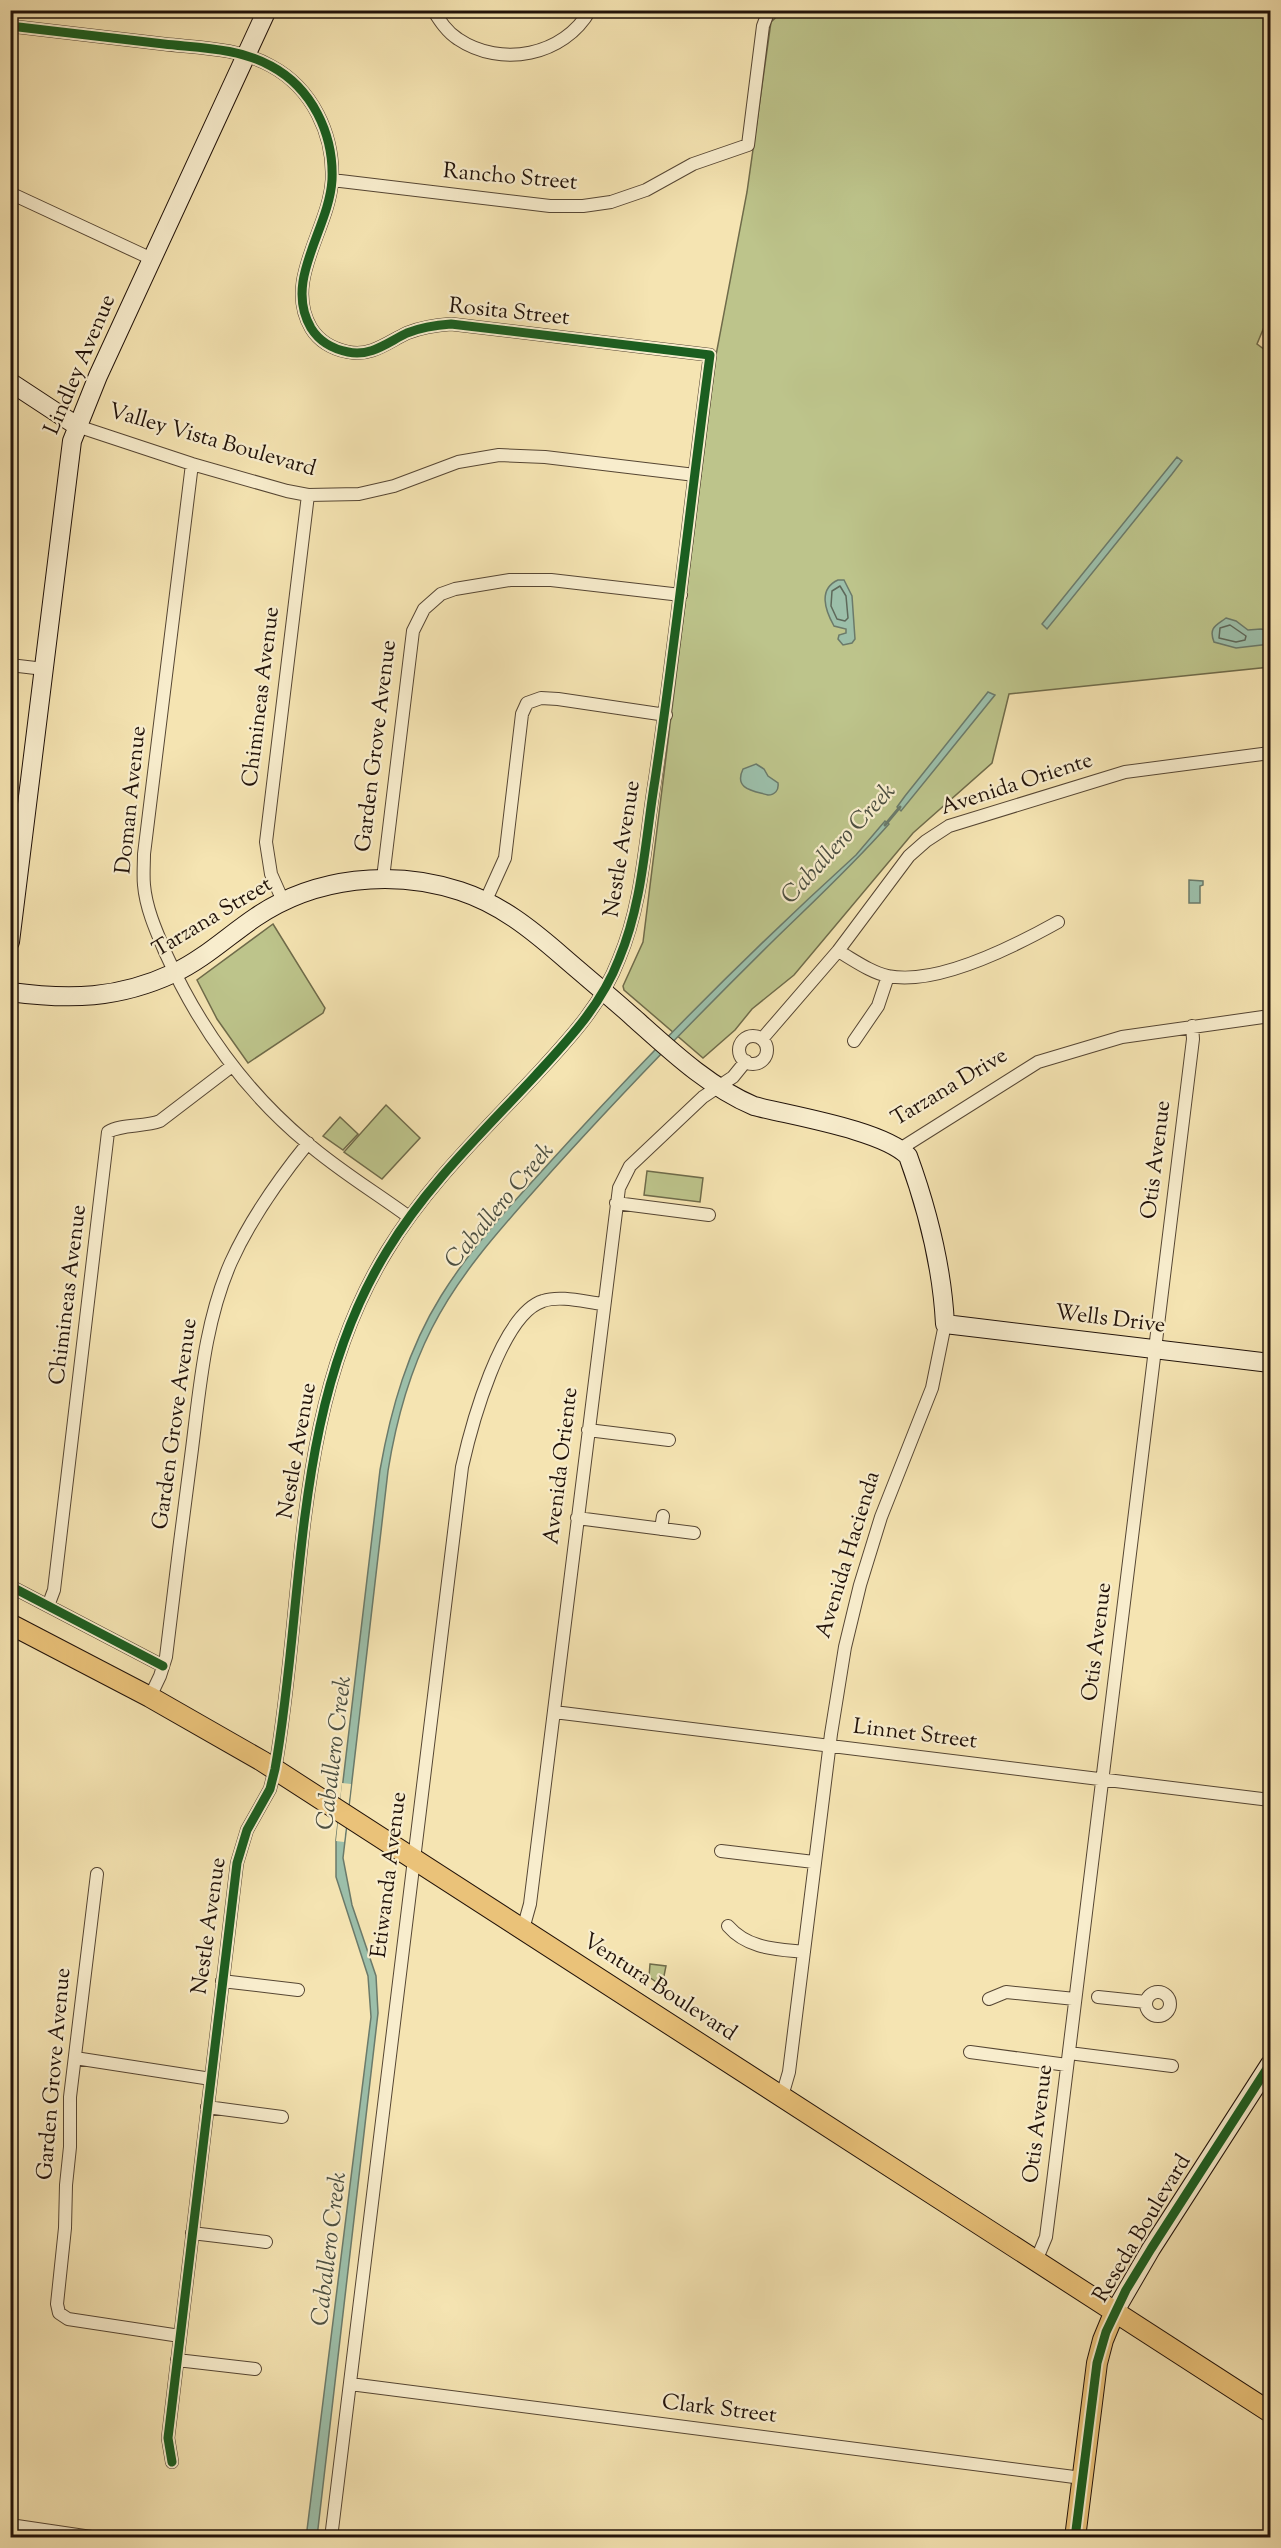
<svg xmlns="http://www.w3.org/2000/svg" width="1281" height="2548" font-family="'Sorts Mill Goudy',serif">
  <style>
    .green { fill: #bdc48b; stroke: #6f6b4a; stroke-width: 1.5 }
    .water { fill: #9cbfaa; stroke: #6b7a6a; stroke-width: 1.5 }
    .pier { fill: #f5e4b2 }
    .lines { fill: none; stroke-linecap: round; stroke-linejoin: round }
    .shore { stroke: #5e685a; stroke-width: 1.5 }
    .stream { stroke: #6b7a6a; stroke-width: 3 }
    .street-casing { stroke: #564633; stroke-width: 14 }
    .secondary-casing { stroke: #211209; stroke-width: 20 }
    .primary-casing { stroke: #211209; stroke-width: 22 }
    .street { stroke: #f8edcd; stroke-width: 12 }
    .secondary { stroke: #f8edcd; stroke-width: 18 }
    .primary { stroke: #eac279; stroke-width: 20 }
    .cycleway-casing { stroke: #f8edcd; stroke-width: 13 }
    .cycleway { stroke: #1b5e20; stroke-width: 9 }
    .labels { text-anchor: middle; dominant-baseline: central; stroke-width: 4.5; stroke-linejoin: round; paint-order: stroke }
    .street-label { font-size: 22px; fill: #211209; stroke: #f8edcd }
    .water-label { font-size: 24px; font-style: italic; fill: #4c4f41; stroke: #f8edcd }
  </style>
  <rect width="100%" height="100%" fill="#f5e4b2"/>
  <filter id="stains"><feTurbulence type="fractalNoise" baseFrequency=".00333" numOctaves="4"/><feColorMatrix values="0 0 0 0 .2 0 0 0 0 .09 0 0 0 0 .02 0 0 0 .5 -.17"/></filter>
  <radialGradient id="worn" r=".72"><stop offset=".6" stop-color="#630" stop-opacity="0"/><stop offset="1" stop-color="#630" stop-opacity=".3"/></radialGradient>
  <!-- green -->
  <path class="green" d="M 784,10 L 1270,11 L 1270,274 L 1267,320 L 1257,344 L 1269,353 L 1270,369 L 1270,667 L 1009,694 L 992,763 L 913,833 L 794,975 L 752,1009 L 735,1030 L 703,1058 L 624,990 L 623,986 L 643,942 L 716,355 L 747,192 L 771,22 Z
    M 273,924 L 325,1008 L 323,1013 L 248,1063 L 217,1019 L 197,980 Z
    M 386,1105 L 420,1138 L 382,1179 L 344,1152 Z
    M 340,1117 L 358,1134 L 343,1150 L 323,1136 Z
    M 647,1171 L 703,1178 L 700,1202 L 644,1195 Z
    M 650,1964 L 666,1966 L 662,1986 L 649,1977 Z"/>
  <!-- water -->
  <path class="water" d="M 1177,457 L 1182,461 L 1172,474 L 1047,629 L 1042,624 Z
    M 838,580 L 844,580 L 852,596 L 855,639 L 852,643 L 843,645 L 838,639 L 839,635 L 846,633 L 846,629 L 834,626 C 825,610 818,589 838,580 Z
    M 1226,618 L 1236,621 L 1248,630 L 1261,629 L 1270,631 L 1270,644 L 1236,648 L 1214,642 C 1208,627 1217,625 1226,618 Z
    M 988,692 L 995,695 L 901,811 L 897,807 L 905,796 Z
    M 756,764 L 764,769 L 768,776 L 778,783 C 779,790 775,795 768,795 C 755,791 733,790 743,769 Z
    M 885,821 L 889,824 C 853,865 813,902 774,940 C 697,1016 622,1093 550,1173 C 507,1222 462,1269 432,1328 C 409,1373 396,1421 388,1471 L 343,1858 L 352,1905 L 376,1976 L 378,2013 L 317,2537 L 306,2538 L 371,2017 L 368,1976 L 336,1877 L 336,1840 L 380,1470 C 391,1408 408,1349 441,1296 C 477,1238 526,1189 571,1139 C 662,1040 757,945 856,855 Z
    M 1189,880 L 1203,881 L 1203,885 L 1200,886 L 1200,903 L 1189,903 Z"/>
  <!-- pier -->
  <path class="pier" d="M 342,1783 L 351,1784 L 344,1842 L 336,1841 Z"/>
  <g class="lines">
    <!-- shore -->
    <path class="shore" d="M 840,586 L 846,596 L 848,618 L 845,621 L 837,619 L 831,606 L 832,591 Z
      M 1230,625 L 1246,636 L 1245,640 L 1236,642 L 1219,638 L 1220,628 Z"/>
    <!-- stream -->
    <path class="stream" d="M 885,825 L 900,807"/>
    <defs>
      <path id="street" d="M 433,10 C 440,21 447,32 458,39 C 501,68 564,56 590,10
        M 10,26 C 62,32 113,38 164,44 C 200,48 239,48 271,66 C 312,88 334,134 332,180 C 329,230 283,280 311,328 C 319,341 333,349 348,352 C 371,357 388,342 407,333 C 422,327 436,325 451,324 L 710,355 C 691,497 676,639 655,780 C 645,840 643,902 619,959 C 601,1006 568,1040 535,1076 C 483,1132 427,1185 387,1251 C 291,1407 306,1595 275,1769 L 270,1789 L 247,1830 L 237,1863 L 168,2438 L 172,2462
        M 332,180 L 550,206 L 583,206 L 611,202 L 646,190 L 693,164 L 748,145 L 763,26 L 769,10
        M 10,193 L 152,259
        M 77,426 L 192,464 L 287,491 L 308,495 L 359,494 L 394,486 L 458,462 L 499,455 L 545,457 L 695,475
        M 192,464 L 144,854 C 144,864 143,875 144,885 C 146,909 157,933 166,954 C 199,1027 245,1091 306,1142 C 338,1170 375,1192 409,1217
        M 10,665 L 44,669
        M 383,878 L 413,631 L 424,609 L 441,594 L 455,589 L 510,580 L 551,580 L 681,595
        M 486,900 L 505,858 L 522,714 L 527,703 L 541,698 L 558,699 L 666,715
        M 283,901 L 271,874 L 266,842 L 308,495
        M 838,951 C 854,960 870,972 888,976 C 937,986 1015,946 1058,922
        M739 1050a14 14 0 1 1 28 0a14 14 0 1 1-28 0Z
        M 762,1039 L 838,951 L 909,856 L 926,841 L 949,826 L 1125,772 L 1270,753
        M 854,1041 L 878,1006 L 888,976
        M 900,1149 L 1038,1062 L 1122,1037 L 1270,1016
        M 616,1203 L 709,1215
        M 588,1430 L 669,1440
        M 577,1518 L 694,1533
        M 661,1529 L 663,1516
        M 10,1586 L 163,1666
        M 48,1606 L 54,1590 L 108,1132 C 121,1124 144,1127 160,1121 L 232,1066
        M 150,1697 L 160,1676 L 166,1657 C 174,1588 183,1518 192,1449 C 200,1386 205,1321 231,1262 C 251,1218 278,1180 308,1143
        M 554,1712 L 1270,1800
        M 721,1851 L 814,1862
        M 97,1874 L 70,2097 L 70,2147 L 66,2185 L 65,2228 L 57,2304 L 59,2313 L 68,2319 L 180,2336
        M 728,1926 C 748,1949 776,1949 804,1952
        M 523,1929 L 530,1904 L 619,1188 L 630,1166 L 703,1097 L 733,1077 L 746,1061
        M 222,1981 L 298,1990
        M1146 2004a12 12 0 1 1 24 0a12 12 0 1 1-24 0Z
        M 1098,1997 L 1146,2002
        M 989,1999 L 1006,1992 L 1075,1999
        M 970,2052 L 1067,2065
        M 1069,2053 L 1172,2066
        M 75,2058 L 211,2079
        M 782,2096 L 789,2072 L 831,1734 L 845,1647 L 860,1585 L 881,1517 L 932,1388 L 945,1324
        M 207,2107 L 282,2117
        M 192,2233 L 266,2242
        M 1036,2261 L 1046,2237 L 1053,2182 L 1193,1039 L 1192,1026
        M 177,2360 L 255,2369
        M 350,2384 L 1082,2478
        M 10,2525 L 98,2538
        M 331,2538 L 462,1467 C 471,1427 501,1314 543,1301 C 560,1295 585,1302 603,1304"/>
      <path id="secondary" d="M 10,382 L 77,426
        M 10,942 L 72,441 L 98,376 L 267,10
        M 10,992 C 70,1000 118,999 174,973 C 204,959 229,935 256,917 C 315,877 393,869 460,891 C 500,904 531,929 562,956 C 586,977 611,997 634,1018 C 671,1051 709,1087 754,1106 C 792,1116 882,1130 908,1156 C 928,1211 942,1265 945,1324 L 1270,1363
        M 1115,2311 L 1151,2249 L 1270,2064"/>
      <path id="primary" d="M 10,1624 L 150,1697 L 262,1761 L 1270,2412
        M 1075,2538 L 1097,2363 L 1103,2340 L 1115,2311"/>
    </defs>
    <!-- street casing -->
    <use href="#street" class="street-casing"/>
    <!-- secondary casing -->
    <use href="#secondary" class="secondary-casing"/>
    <!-- primary casing -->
    <use href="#primary" class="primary-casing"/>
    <!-- street -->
    <use href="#street" class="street"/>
    <!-- secondary -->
    <use href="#secondary" class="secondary"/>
    <!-- primary -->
    <use href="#primary" class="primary"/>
    <defs>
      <path id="cycleway" d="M 10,26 C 62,32 113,38 164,44 C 200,48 239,48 271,66 C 312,88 334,134 332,180 C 329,230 283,280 311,328 C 319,341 333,349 348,352 C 371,357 388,342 407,333 C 422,327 436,325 451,324 L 710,355 C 691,497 676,639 655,780 C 645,840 643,902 619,959 C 601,1006 568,1040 535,1076 C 483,1132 427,1185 387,1251 C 291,1407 306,1595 275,1769 L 270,1789 L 247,1830 L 237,1863 L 168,2438 L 172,2462
        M 10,1586 L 163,1666
        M 1075,2538 L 1097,2363 L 1106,2332 L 1126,2290 L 1151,2249 L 1270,2064"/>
    </defs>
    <!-- cycleway casing -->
    <use href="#cycleway" class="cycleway-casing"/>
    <!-- cycleway -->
    <use href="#cycleway" class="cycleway"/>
  </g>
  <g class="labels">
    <!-- street labels -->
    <g class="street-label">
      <text transform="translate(510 178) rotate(5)">Rancho Street</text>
      <text transform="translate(509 313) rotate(6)">Rosita Street</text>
      <text transform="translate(81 365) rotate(-67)">Lindley Avenue</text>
      <text transform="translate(212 441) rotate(16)">Valley Vista Boulevard</text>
      <text transform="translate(262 697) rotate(-83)">Chimineas Avenue</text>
      <text transform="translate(377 746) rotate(-83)">Garden Grove Avenue</text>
      <text transform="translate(1017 785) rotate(-18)">Avenida Oriente</text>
      <text transform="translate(132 800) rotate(-84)">Doman Avenue</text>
      <text transform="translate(623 849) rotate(-81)">Nestle Avenue</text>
      <text transform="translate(213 918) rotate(-31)">Tarzana Street</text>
      <text transform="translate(950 1088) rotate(-31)">Tarzana Drive</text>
      <text transform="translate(1157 1160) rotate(-83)">Otis Avenue</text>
      <text transform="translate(69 1295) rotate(-83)">Chimineas Avenue</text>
      <text transform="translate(1110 1320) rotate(7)">Wells Drive</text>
      <text transform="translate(176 1424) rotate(-82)">Garden Grove Avenue</text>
      <text transform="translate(298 1451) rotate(-80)">Nestle Avenue</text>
      <text transform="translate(562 1466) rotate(-83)">Avenida Oriente</text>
      <text transform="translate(849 1555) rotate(-73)">Avenida Hacienda</text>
      <text transform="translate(1098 1642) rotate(-83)">Otis Avenue</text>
      <text transform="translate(915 1735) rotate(7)">Linnet Street</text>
      <text transform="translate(390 1875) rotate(-83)">Etiwanda Avenue</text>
      <text transform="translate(210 1926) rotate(-82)">Nestle Avenue</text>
      <text transform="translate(659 1988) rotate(33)">Ventura Boulevard</text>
      <text transform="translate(55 2074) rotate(-85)">Garden Grove Avenue</text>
      <text transform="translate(1039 2124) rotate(-83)">Otis Avenue</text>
      <text transform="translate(1143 2229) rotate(-59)">Reseda Boulevard</text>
      <text transform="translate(719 2410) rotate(7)">Clark Street</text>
    </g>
    <!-- water labels -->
    <g class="water-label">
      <text transform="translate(839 844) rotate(-47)">Caballero Creek</text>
      <text transform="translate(500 1206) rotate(-50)">Caballero Creek</text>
      <text transform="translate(335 1753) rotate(-83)">Caballero Creek</text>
      <text transform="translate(330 2249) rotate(-83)">Caballero Creek</text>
    </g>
  </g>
  <!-- margin -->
  <rect width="1281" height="2548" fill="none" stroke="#f5e4b2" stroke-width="36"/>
  <rect x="12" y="12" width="1257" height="2524" fill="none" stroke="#211209" stroke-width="3"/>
  <rect x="18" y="18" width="1245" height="2512" fill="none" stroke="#211209" stroke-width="1.5"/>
  <rect width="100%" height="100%" filter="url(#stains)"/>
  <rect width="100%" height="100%" fill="url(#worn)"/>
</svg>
